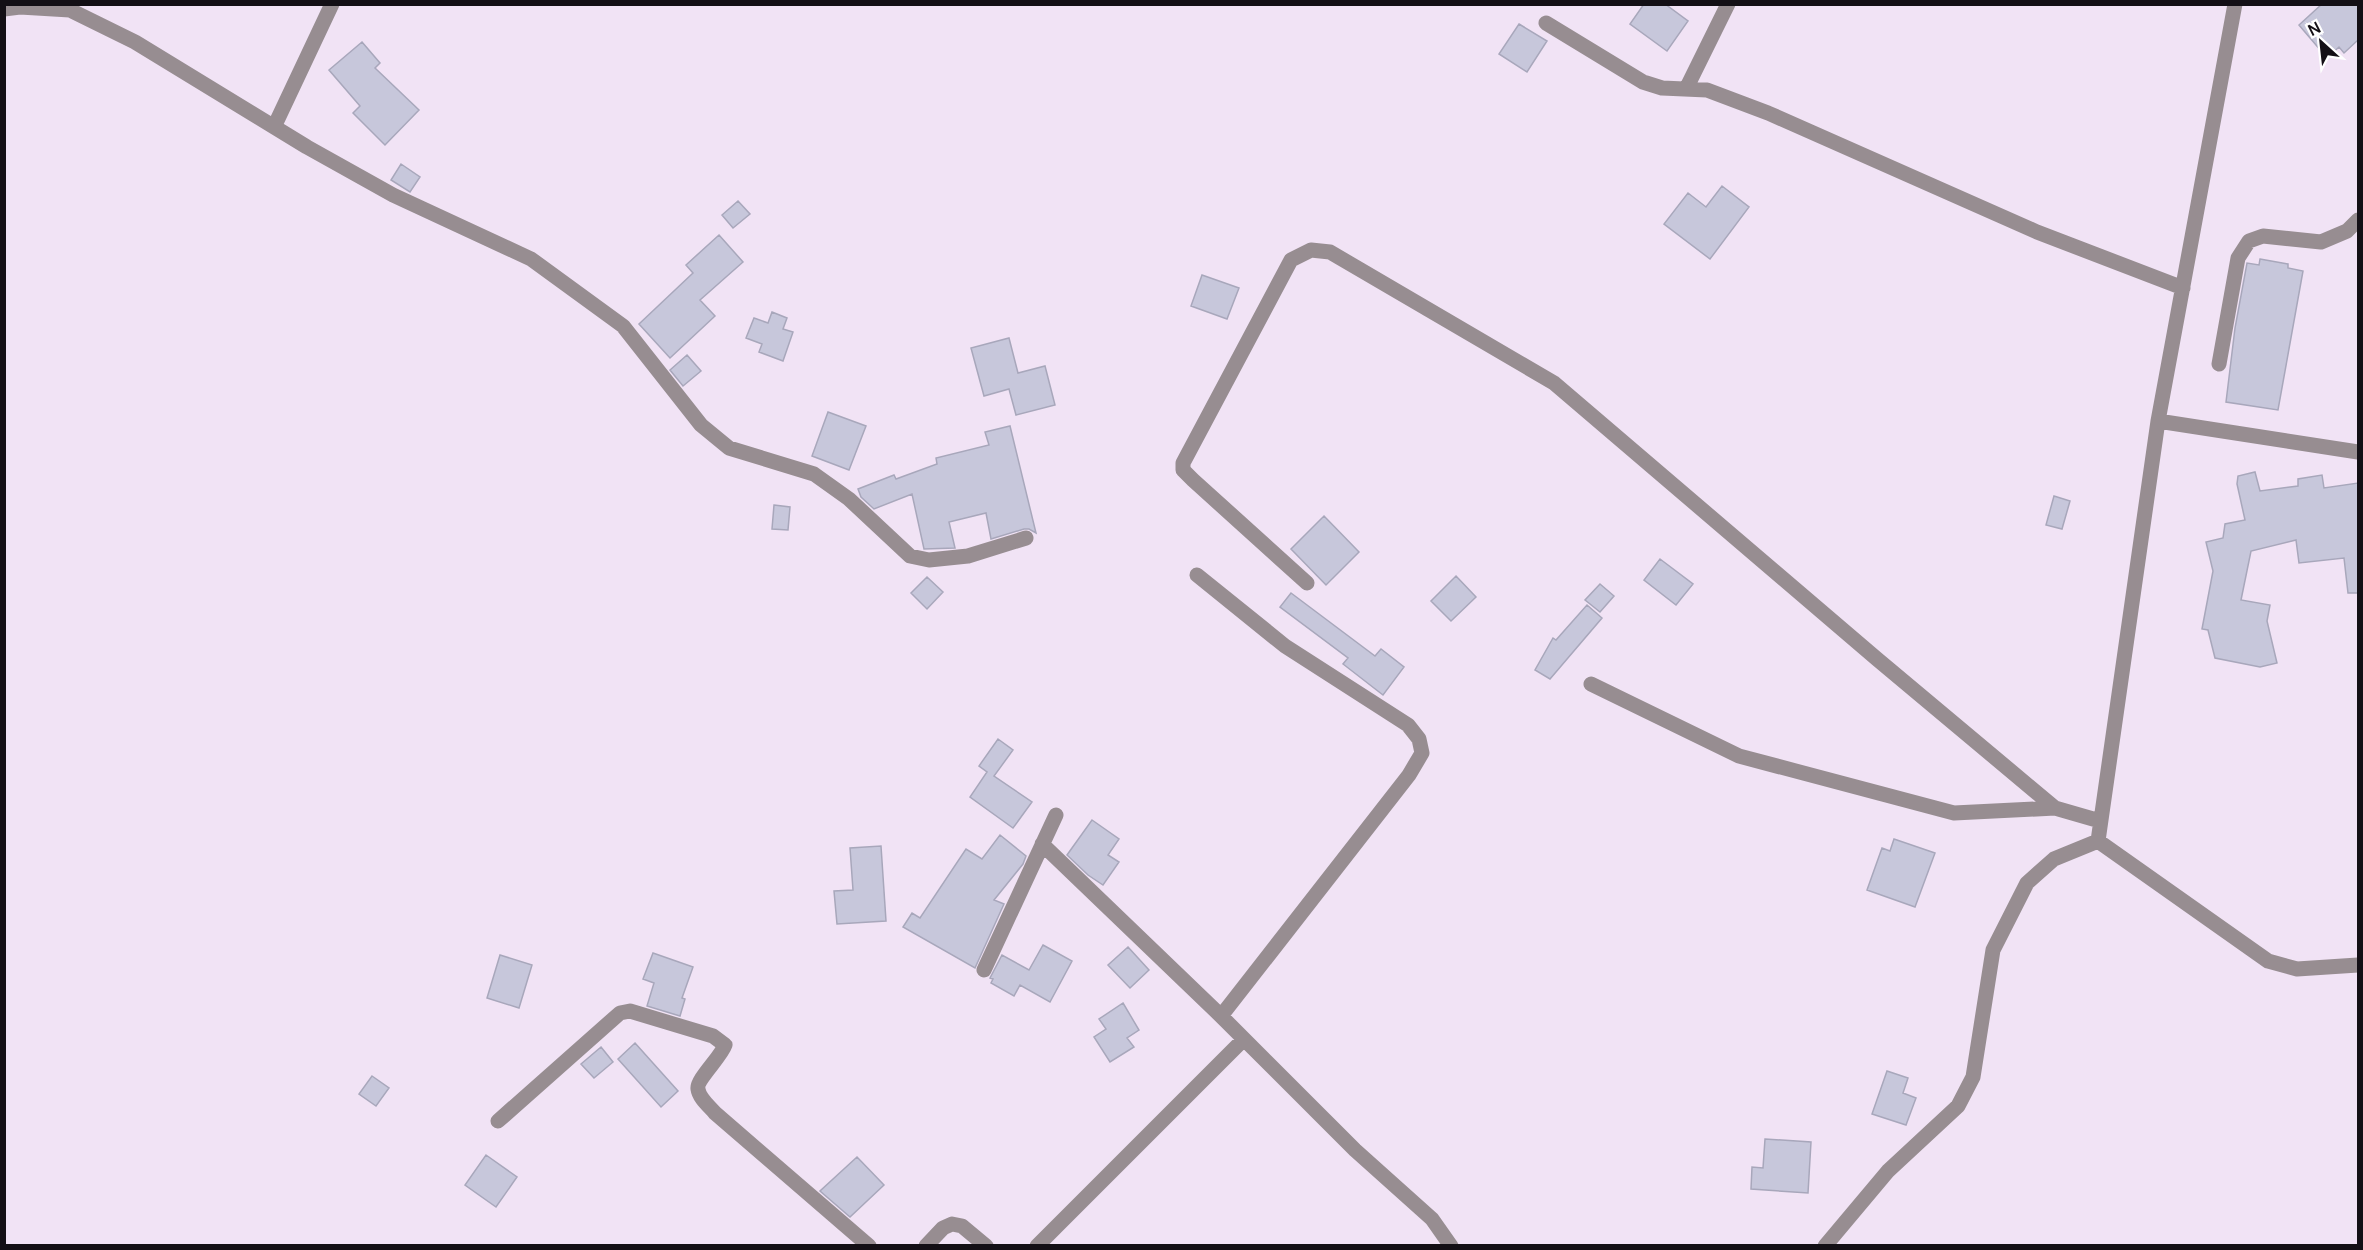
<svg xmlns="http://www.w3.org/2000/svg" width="2363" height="1250" font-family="Manrope,sans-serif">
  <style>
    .building { fill: #c7c7db; stroke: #a8a7bb; stroke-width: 1.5 }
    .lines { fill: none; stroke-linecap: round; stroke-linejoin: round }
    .minor { stroke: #978d91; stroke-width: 15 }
  </style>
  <rect width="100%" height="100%" fill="#f1e3f5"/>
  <!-- building -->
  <path class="building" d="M 1644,4 L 1665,4 L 1688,21 L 1667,51 L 1630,24 Z
    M 2322,4 L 2358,4 L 2358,40 L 2344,53 L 2339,47 L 2327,58 L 2299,25 Z
    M 1519,24 L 1547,41 L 1527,72 L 1499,54 Z
    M 362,42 L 380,63 L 375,68 L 419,110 L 385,145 L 353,113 L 360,106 L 329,70 Z
    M 401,164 L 420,177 L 410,192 L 391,180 Z
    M 1722,186 L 1749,207 L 1710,259 L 1664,224 L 1688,193 L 1706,207 Z
    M 738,201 L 750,214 L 733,228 L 722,215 Z
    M 719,235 L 743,262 L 700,300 L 715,316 L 670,358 L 639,324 L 693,273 L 686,265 Z
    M 2260,259 L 2288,264 L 2288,268 L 2303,271 L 2278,410 L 2226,402 L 2235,328 L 2247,263 L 2259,265 Z
    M 1202,275 L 1239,288 L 1227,319 L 1191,306 Z
    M 772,312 L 787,318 L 783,329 L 793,332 L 783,361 L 759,352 L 762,344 L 746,338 L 754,318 L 768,323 Z
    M 1009,338 L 1018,373 L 1045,366 L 1055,405 L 1016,415 L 1009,389 L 984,396 L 971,348 Z
    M 687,355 L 701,371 L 683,386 L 670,370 Z
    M 828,412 L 866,426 L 849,470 L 812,456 Z
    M 1010,426 L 1036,533 L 1029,529 L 1024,529 L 991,539 L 986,513 L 949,522 L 955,548 L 924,549 L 912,494 L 874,509 L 861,497 L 858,489 L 894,475 L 896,479 L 937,464 L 936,458 L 989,445 L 985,432 Z
    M 2255,472 L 2260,491 L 2298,486 L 2298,479 L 2322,475 L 2324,488 L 2358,483 L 2358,593 L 2348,593 L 2344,558 L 2299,563 L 2296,540 L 2251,551 L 2241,600 L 2270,605 L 2267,621 L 2277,663 L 2260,667 L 2215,658 L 2208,630 L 2202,629 L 2213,571 L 2206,542 L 2223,538 L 2225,524 L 2245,520 L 2237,484 L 2238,476 Z
    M 2054,496 L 2070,501 L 2062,529 L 2046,525 Z
    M 774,505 L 790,507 L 788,530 L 772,529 Z
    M 1324,516 L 1359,552 L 1326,585 L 1291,549 Z
    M 1660,559 L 1693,584 L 1676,605 L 1644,580 Z
    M 1456,576 L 1476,597 L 1451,621 L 1431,601 Z
    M 927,577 L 943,592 L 927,609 L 911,593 Z
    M 1600,584 L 1614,596 L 1600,612 L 1585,600 Z
    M 1291,593 L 1375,656 L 1381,649 L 1404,667 L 1383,695 L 1343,664 L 1348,658 L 1280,607 Z
    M 1587,605 L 1602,618 L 1550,679 L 1535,670 L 1553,638 L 1556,640 Z
    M 998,739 L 1013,750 L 994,776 L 1032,802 L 1013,828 L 970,797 L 987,772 L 979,766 Z
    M 1092,820 L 1119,839 L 1108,855 L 1119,862 L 1103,885 L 1088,875 L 1067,855 Z
    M 1000,835 L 1026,856 L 1023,864 L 994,900 L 1004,904 L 975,968 L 903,927 L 912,913 L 920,918 L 966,849 L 982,859 Z
    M 1894,839 L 1935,853 L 1915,907 L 1867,890 L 1882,848 L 1890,851 Z
    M 881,846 L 886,921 L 837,924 L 834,891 L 853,890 L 850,848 Z
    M 1043,945 L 1072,961 L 1050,1002 L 1020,985 L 1014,996 L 991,983 L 993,979 L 990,978 L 1002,955 L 1029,970 Z
    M 1128,947 L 1149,970 L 1130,988 L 1108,965 Z
    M 653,953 L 693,967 L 682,998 L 685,999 L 680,1016 L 647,1006 L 654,983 L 643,979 Z
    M 500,955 L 532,965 L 519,1008 L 487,998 Z
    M 1123,1003 L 1139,1030 L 1127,1038 L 1134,1047 L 1110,1062 L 1094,1037 L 1106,1029 L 1099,1019 Z
    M 635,1043 L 678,1091 L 661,1107 L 618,1059 Z
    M 601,1047 L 613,1062 L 594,1078 L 581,1064 Z
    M 1887,1071 L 1908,1078 L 1903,1093 L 1916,1098 L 1906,1125 L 1872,1114 Z
    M 372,1076 L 389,1088 L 376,1106 L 359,1094 Z
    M 1765,1139 L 1811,1142 L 1808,1193 L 1751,1189 L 1752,1167 L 1763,1168 Z
    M 486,1155 L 517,1177 L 496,1207 L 465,1185 Z
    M 857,1157 L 884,1185 L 850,1217 L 820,1191 Z"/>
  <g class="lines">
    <!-- minor -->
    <path class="minor" d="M 4,9 L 20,7 L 70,10 L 135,42 L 307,147 L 393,195 L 531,259 L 623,326 L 701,425 L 729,448 L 814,474 L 849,499 L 910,556 L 929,560 L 968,556 L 1026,538
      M 1546,23 L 1643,82 L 1662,88 L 1707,90 L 1768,113 L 2037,232 L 2183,288
      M 1686,89 L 1728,4
      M 274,127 L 332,4
      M 2219,364 L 2238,258 L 2249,241 L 2263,236 L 2321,242 L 2347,231 L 2358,220
      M 2158,421 L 2358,452
      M 1197,575 L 1285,646 L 1408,725 L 1419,739 L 1422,753 L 1409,775 L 1221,1016
      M 1307,583 L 1193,480 L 1183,470 L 1183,463 L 1291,260 L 1311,250 L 1330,252 L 1554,383 L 1877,659 L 2055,808
      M 1591,684 L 1739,756 L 1954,813 L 2055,808 L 2100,821
      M 2098,841 L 2158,421 L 2235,4
      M 1042,844 L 1221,1016 L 1355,1150 L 1432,1219 L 1451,1246
      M 984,970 L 1056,815
      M 498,1121 L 620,1013 L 630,1011 L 713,1036 L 725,1045 C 721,1057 696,1080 698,1089 C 699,1098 709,1106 715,1113 L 869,1246
      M 926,1246 L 943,1228 L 952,1224 L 962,1226 L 986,1246
      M 1037,1246 L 1244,1039
      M 1825,1246 L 1888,1171 L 1958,1106 L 1973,1077 L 1993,950 L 2027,883 L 2054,859 L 2098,841 L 2268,961 L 2297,969 L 2358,965"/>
  </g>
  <!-- border -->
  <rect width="2363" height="1250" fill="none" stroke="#130f15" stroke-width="12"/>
  <!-- north arrow -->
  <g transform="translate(2321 42) rotate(333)" stroke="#ffffff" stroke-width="4.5" paint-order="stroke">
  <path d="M0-4.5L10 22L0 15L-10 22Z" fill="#130f15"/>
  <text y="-9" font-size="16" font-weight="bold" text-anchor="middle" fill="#130f15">N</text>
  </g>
</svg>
